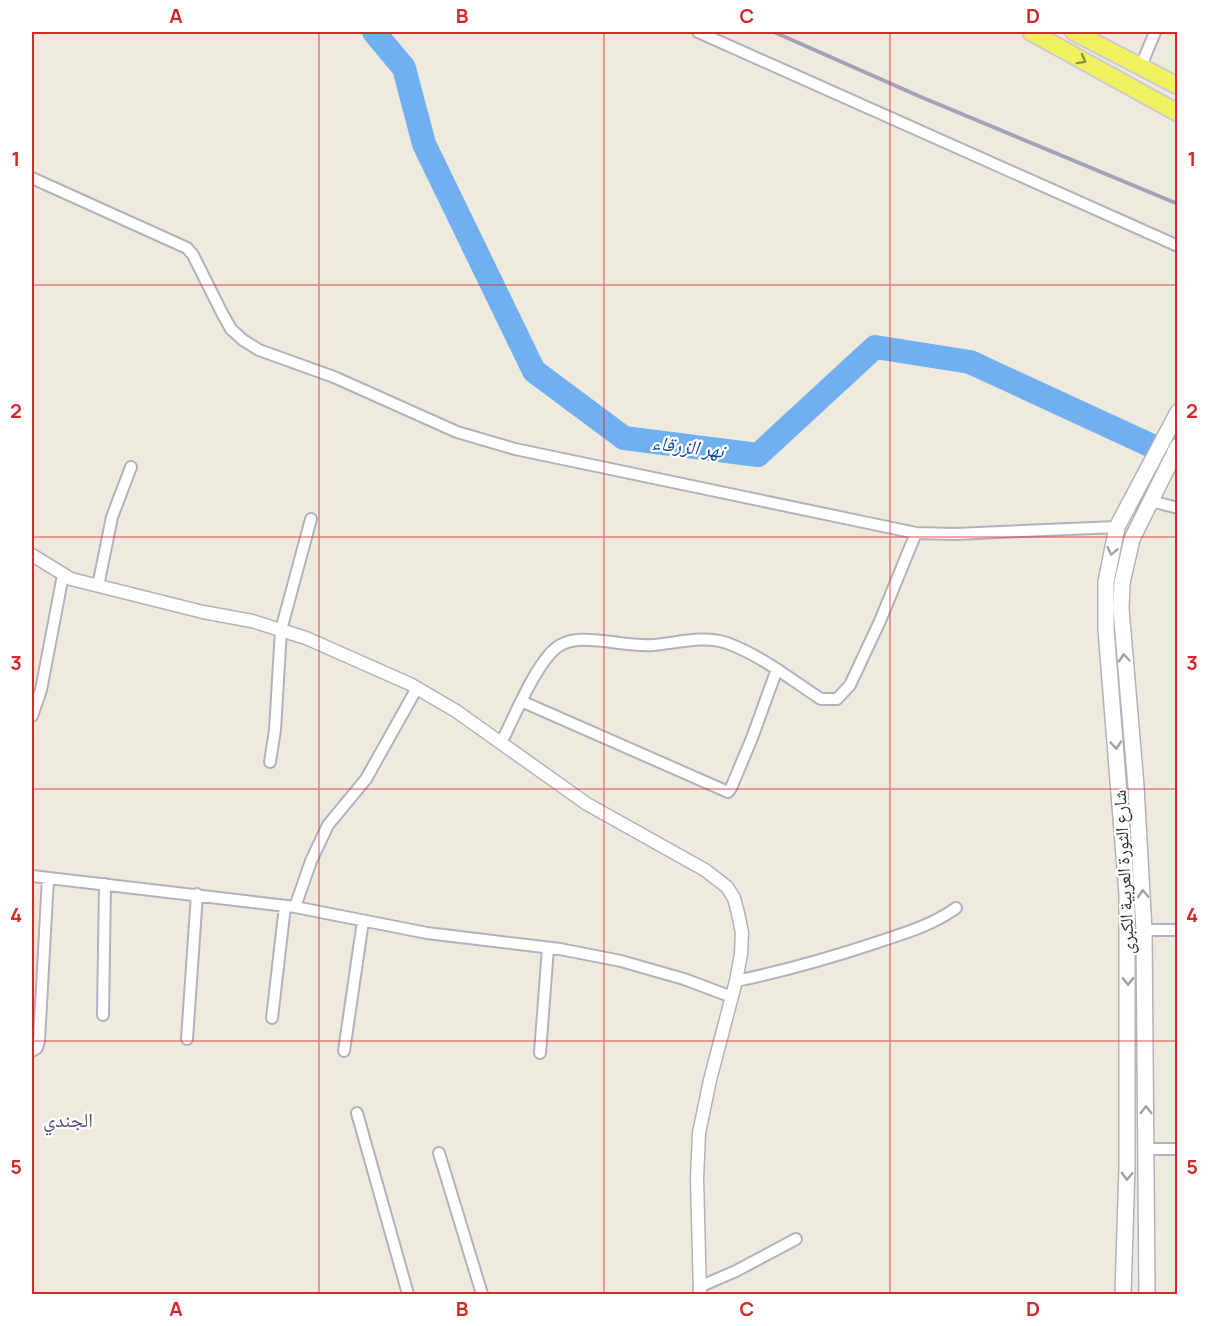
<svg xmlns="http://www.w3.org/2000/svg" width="1209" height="1326" font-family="Manrope,'Noto Naskh Arabic',sans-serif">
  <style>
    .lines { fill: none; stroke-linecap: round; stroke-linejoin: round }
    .river { stroke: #71b0f0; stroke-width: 24 }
    .minor-casing { stroke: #b2b2bf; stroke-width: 14 }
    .tertiary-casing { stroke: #b2b2bf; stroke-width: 15 }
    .secondary-casing { stroke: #b2b2bf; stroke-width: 18 }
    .primary-casing { stroke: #ccc; stroke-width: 20 }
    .minor { stroke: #fff; stroke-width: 10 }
    .tertiary { stroke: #fff; stroke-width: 12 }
    .secondary { stroke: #fff; stroke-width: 15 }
    .primary { stroke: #f1f25f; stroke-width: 16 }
    .rail { stroke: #a3a1b6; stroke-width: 4 }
    .oneway { stroke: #8e8f46 }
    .oneway2 { stroke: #a0a0a0 }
    .grid { fill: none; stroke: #d62828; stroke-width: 1.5; stroke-opacity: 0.55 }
    .labels { text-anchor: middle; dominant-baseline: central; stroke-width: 4.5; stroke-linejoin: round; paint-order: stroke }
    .street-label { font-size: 18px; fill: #2c2c2c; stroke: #fff }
    .water-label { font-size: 20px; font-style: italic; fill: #0c4a9f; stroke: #fff }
    .neighbourhood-label { font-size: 20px; fill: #4e4b7d; stroke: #fff }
    .neatline { fill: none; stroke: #d62828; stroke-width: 2 }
    .grid-label { font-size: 20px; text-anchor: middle; font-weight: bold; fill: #d62828 }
  </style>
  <rect width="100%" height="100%" fill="#eeebde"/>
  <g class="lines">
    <!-- river -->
    <path class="river" d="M 374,32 L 404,68 L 424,144 L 534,371 L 624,438 L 758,455 L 875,347 L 970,362 L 1178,458"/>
    <defs>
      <path id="minor" d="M 698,32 L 1178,246
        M 1141,66 L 1155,32
        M 32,178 L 187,248 L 193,255 L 222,313 L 231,329 L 243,340 L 259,350 L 334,377 L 457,432 L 515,449 L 916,533
        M 1151,501 L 1178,508
        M 98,586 L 112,517 L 131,467
        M 521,701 L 728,792 L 731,788 L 752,738 L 777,669
        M 32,716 L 41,690 L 63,575
        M 501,743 C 514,718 535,665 556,648 C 562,643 569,641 577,640 C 603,638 628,647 654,645 C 677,643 704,635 727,643 C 762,656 790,679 821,699 L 837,699 L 850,685 L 880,621 L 916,533 L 955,534 L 1117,527
        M 270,762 L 275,730 L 281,630 L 311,519
        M 32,876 L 295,907 L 427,933 L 560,949 L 621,961 L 684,979 L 732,997
        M 295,907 L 311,861 L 328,825 L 366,779 L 417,688
        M 1144,930 L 1178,930
        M 736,981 C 784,971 830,958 875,943 C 904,933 931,926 956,908
        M 103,1015 L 105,884
        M 272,1018 L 285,906
        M 187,1039 L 197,894
        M 32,1051 L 37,1048 L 39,1041 L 48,878
        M 344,1051 L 363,921
        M 540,1053 L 548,948
        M 357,1113 L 408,1294
        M 1146,1149 L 1178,1149
        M 439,1153 L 482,1294
        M 699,1287 L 736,1271 L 796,1239"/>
      <path id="tertiary" d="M 32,555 L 71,579 L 203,612 L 252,621 L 306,638 L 410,684 L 456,711 L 587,804 L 705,870 L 727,887 L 734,898 L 738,913 L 742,933 L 741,954 L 736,981 L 710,1080 L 699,1133 L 697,1178 L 700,1294"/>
      <path id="secondary" d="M 1123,1294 L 1127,1167 L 1127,894 L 1106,629 L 1106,582 L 1117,527 L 1178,412
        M 1147,1294 L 1144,930 L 1136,786 L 1121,609 L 1122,583 L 1132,539 L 1178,446"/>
      <path id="primary" d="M 1031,32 L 1178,113
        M 1074,32 L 1178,86"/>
    </defs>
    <!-- minor casing -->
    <use href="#minor" class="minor-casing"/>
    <!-- tertiary casing -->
    <use href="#tertiary" class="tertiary-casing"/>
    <!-- secondary casing -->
    <use href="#secondary" class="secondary-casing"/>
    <!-- primary casing -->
    <use href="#primary" class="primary-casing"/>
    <!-- minor -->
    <use href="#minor" class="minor"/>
    <!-- tertiary -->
    <use href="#tertiary" class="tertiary"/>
    <!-- secondary -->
    <use href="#secondary" class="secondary"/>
    <!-- primary -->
    <use href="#primary" class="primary"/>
    <!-- rail -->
    <path class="rail" d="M 774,32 L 921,97 L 1178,204"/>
  </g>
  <!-- one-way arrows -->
  <defs><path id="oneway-chevron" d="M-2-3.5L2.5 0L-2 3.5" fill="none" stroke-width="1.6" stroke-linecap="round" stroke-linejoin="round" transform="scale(1.5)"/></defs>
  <use class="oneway" href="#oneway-chevron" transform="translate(1082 60) rotate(29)"/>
  <g class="oneway2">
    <use href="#oneway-chevron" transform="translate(1112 551) rotate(102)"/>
    <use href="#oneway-chevron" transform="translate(1124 658) rotate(-95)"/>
    <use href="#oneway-chevron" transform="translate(1116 745) rotate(85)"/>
    <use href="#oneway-chevron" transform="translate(1143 894) rotate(-93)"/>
    <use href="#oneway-chevron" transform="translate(1128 981) rotate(90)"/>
    <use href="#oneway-chevron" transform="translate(1146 1110) rotate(-90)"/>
    <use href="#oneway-chevron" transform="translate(1127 1176) rotate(92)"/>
  </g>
  <!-- grid -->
  <path class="grid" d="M 319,32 L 319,1294M 604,32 L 604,1294M 890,32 L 890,1294M 32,285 L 1178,285M 32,537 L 1178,537M 32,789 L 1178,789M 32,1041 L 1178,1041"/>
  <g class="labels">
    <!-- street labels -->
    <g class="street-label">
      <text transform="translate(1123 872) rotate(-93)">شارع الثورة العربية الكبرى</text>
    </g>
    <!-- water labels -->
    <g class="water-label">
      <text transform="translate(688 446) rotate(7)">نهر الزرقاء</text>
    </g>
    <!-- neighbourhood labels -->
    <g class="neighbourhood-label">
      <text x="68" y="1119">الجندي</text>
    </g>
  </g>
  <!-- border -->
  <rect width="1209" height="1326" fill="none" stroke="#ffffff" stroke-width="66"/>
  <rect x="33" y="33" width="1143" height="1260" class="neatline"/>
  <g class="grid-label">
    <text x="176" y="23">A</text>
    <text x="462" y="23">B</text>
    <text x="747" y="23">C</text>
    <text x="1033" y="23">D</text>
    <text x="16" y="166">1</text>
    <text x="1192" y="166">1</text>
    <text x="16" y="418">2</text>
    <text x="1192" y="418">2</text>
    <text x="16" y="670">3</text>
    <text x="1192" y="670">3</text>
    <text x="16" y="922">4</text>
    <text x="1192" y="922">4</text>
    <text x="16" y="1174">5</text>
    <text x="1192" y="1174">5</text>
    <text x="176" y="1316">A</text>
    <text x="462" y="1316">B</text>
    <text x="747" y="1316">C</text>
    <text x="1033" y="1316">D</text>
  </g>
</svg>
